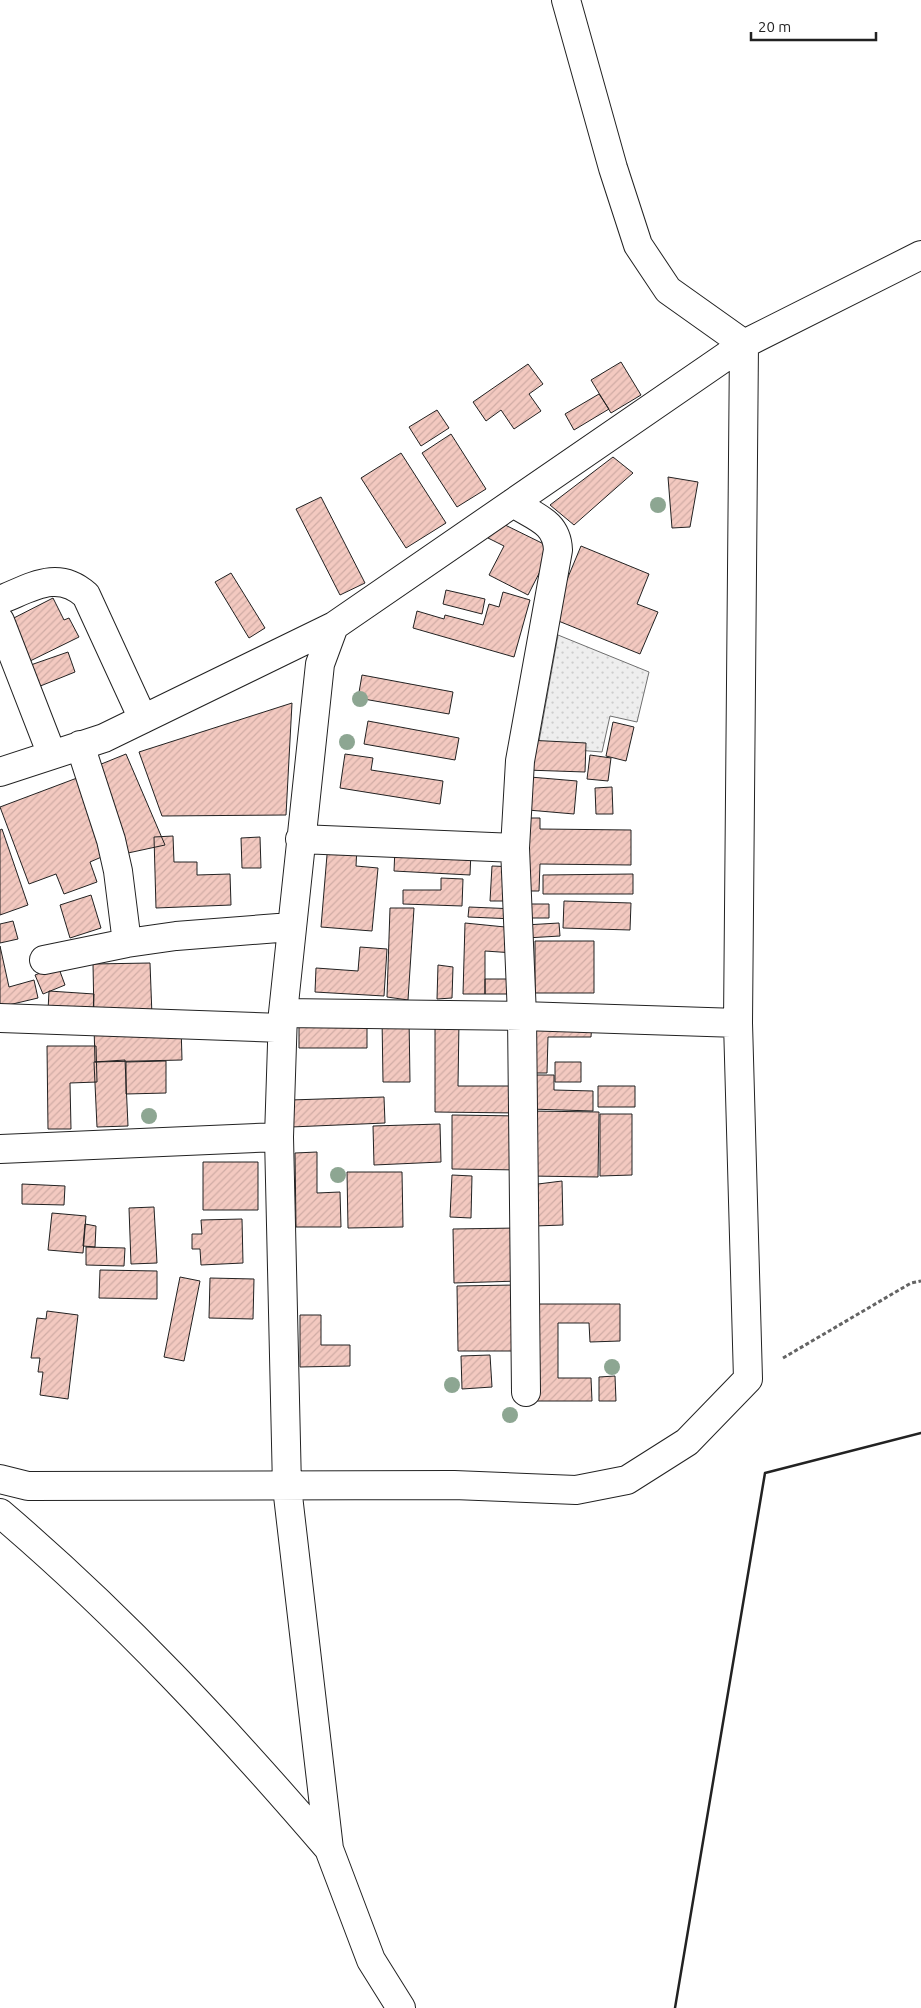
<svg xmlns="http://www.w3.org/2000/svg" width="921" height="2008" font-family="Ubuntu,sans-serif">
  <style>
    .grass { fill: url(#grass-dots); stroke: #6f6f6f }
    .building { fill: url(#building-hatch); stroke: #222 }
    .lines { fill: none; stroke-linecap: round; stroke-linejoin: round }
    .street-casing { stroke: #222; stroke-width: 30 }
    .path { stroke: #646464; stroke-width: 3; stroke-dasharray: 4 2.5; stroke-linecap: butt }
    .street { stroke: #fff; stroke-width: 28 }
    .wall { stroke: #222; stroke-width: 2.5 }
    .tree { fill: #8da692 }
  </style>
  <defs>
    <pattern id="grass-dots" width="8" height="8" patternUnits="userSpaceOnUse" patternTransform="scale(1.25)"><rect width="8" height="8" fill="#eee"/><path d="M2 2h.1M6 6h.1" fill="none" stroke="#ccc" stroke-width="1.8" stroke-linecap="round"/></pattern>
    <pattern id="building-hatch" width="6" height="6" patternUnits="userSpaceOnUse" patternTransform="scale(1.25)"><rect width="6" height="6" fill="#f3c9c0"/><path d="M-1 1l2-2M0 6l6-6M5 7l2-2" fill="none" stroke="#d0aca5"/></pattern>
  </defs>
  <rect width="100%" height="100%" fill="#fff"/>
  <!-- grass -->
  <path class="grass" d="M 558,635 L 649,672 L 637,722 L 610,716 L 602,752 L 538,747 Z"/>
  <!-- building -->
  <path class="building" d="M 621,362 L 641,395 L 611,413 L 591,380 Z
    M 528,364 L 543,384 L 529,394 L 541,411 L 514,429 L 501,410 L 486,421 L 473,402 Z
    M 599,394 L 609,409 L 574,430 L 565,414 Z
    M 437,410 L 449,428 L 421,446 L 409,427 Z
    M 451,434 L 486,489 L 457,507 L 422,453 Z
    M 401,453 L 446,523 L 406,548 L 361,478 Z
    M 613,457 L 633,473 L 574,525 L 550,505 Z
    M 668,477 L 698,482 L 690,527 L 672,528 Z
    M 321,497 L 365,583 L 340,595 L 296,509 Z
    M 497,521 L 552,548 L 528,595 L 489,575 L 504,546 L 488,538 Z
    M 581,546 L 649,574 L 637,604 L 658,612 L 640,654 L 551,618 Z
    M 231,573 L 265,628 L 249,638 L 215,582 Z
    M 446,590 L 485,599 L 482,614 L 443,604 Z
    M 503,592 L 530,600 L 514,657 L 413,628 L 417,611 L 444,619 L 445,615 L 483,625 L 489,604 L 499,607 Z
    M 53,598 L 64,620 L 69,618 L 79,637 L 26,663 L 6,622 Z
    M 68,652 L 75,672 L 33,689 L 22,668 Z
    M 362,675 L 453,692 L 449,714 L 358,698 Z
    M 292,703 L 286,815 L 162,816 L 139,752 Z
    M 368,721 L 459,738 L 455,760 L 364,744 Z
    M 613,722 L 634,727 L 626,761 L 606,756 Z
    M 527,740 L 586,743 L 585,772 L 526,770 Z
    M 126,754 L 165,845 L 128,853 L 94,767 Z
    M 345,754 L 373,758 L 371,770 L 443,781 L 440,804 L 340,788 Z
    M 590,755 L 611,758 L 608,781 L 587,779 Z
    M 530,777 L 577,781 L 574,814 L 528,810 Z
    M 77,778 L 106,855 L 90,862 L 97,882 L 64,894 L 56,874 L 29,884 L 0,807 Z
    M 612,787 L 613,814 L 596,814 L 595,788 Z
    M 523,818 L 540,818 L 540,829 L 631,830 L 631,865 L 540,864 L 539,891 L 523,891 Z
    M 2,829 L 28,905 L 0,915 L 0,830 Z
    M 173,836 L 174,862 L 197,862 L 197,875 L 230,874 L 231,905 L 156,908 L 154,837 Z
    M 260,837 L 261,868 L 242,868 L 241,838 Z
    M 328,843 L 357,846 L 356,866 L 378,868 L 372,931 L 321,927 Z
    M 395,848 L 471,851 L 470,875 L 394,871 Z
    M 492,866 L 516,867 L 515,901 L 490,901 Z
    M 633,874 L 633,894 L 543,894 L 543,875 Z
    M 441,878 L 463,879 L 462,906 L 403,904 L 403,890 L 441,890 Z
    M 91,895 L 101,928 L 70,938 L 60,905 Z
    M 564,901 L 631,903 L 630,930 L 563,928 Z
    M 526,904 L 549,904 L 549,918 L 526,918 Z
    M 469,907 L 516,909 L 515,919 L 468,917 Z
    M 390,908 L 414,908 L 408,1000 L 387,997 Z
    M 13,921 L 18,939 L 0,943 L 0,924 Z
    M 465,923 L 515,928 L 514,953 L 485,951 L 485,994 L 463,994 Z
    M 559,923 L 560,936 L 526,938 L 525,925 Z
    M 535,941 L 594,941 L 594,993 L 535,993 Z
    M 0,946 L 9,987 L 34,980 L 38,998 L 0,1007 Z
    M 360,947 L 387,949 L 384,996 L 315,992 L 316,968 L 358,971 Z
    M 150,963 L 152,1016 L 94,1017 L 93,964 Z
    M 438,965 L 453,967 L 452,998 L 437,999 Z
    M 58,966 L 65,985 L 43,994 L 35,975 Z
    M 485,979 L 510,979 L 509,994 L 485,994 Z
    M 49,991 L 94,994 L 93,1013 L 48,1011 Z
    M 409,1017 L 410,1082 L 383,1082 L 382,1018 Z
    M 299,1019 L 367,1019 L 367,1048 L 299,1048 Z
    M 531,1020 L 592,1021 L 591,1037 L 548,1037 L 547,1073 L 530,1073 Z
    M 435,1021 L 459,1021 L 458,1086 L 517,1086 L 517,1113 L 435,1112 Z
    M 181,1025 L 182,1060 L 95,1062 L 94,1026 Z
    M 47,1046 L 96,1046 L 97,1082 L 70,1083 L 71,1129 L 48,1129 Z
    M 125,1060 L 128,1126 L 97,1127 L 94,1062 Z
    M 166,1061 L 166,1093 L 126,1094 L 126,1062 Z
    M 555,1062 L 581,1062 L 581,1082 L 555,1082 Z
    M 530,1075 L 554,1075 L 554,1090 L 593,1091 L 593,1111 L 530,1109 Z
    M 598,1086 L 635,1086 L 635,1107 L 598,1107 Z
    M 384,1097 L 385,1123 L 291,1127 L 290,1100 Z
    M 529,1111 L 599,1112 L 598,1177 L 529,1176 Z
    M 600,1114 L 632,1114 L 632,1175 L 600,1176 Z
    M 452,1115 L 520,1116 L 520,1170 L 452,1169 Z
    M 440,1124 L 441,1162 L 374,1165 L 373,1126 Z
    M 317,1152 L 317,1193 L 340,1192 L 341,1227 L 296,1227 L 295,1153 Z
    M 203,1162 L 258,1162 L 258,1210 L 203,1210 Z
    M 347,1172 L 402,1172 L 403,1227 L 348,1228 Z
    M 452,1175 L 472,1176 L 471,1218 L 450,1217 Z
    M 562,1181 L 563,1225 L 535,1226 L 538,1184 Z
    M 22,1184 L 65,1186 L 64,1205 L 22,1204 Z
    M 154,1207 L 157,1263 L 131,1264 L 129,1208 Z
    M 52,1213 L 86,1216 L 83,1253 L 48,1250 Z
    M 242,1219 L 243,1263 L 201,1265 L 200,1249 L 192,1249 L 192,1234 L 202,1234 L 201,1220 Z
    M 85,1224 L 96,1226 L 95,1247 L 83,1246 Z
    M 518,1228 L 519,1281 L 454,1283 L 453,1229 Z
    M 86,1247 L 125,1248 L 124,1266 L 86,1265 Z
    M 100,1270 L 157,1271 L 157,1299 L 99,1298 Z
    M 180,1277 L 200,1281 L 184,1361 L 164,1357 Z
    M 210,1278 L 254,1279 L 253,1319 L 209,1318 Z
    M 515,1285 L 515,1351 L 458,1351 L 457,1286 Z
    M 535,1304 L 620,1304 L 620,1341 L 590,1342 L 589,1323 L 558,1323 L 558,1378 L 591,1378 L 592,1401 L 536,1401 Z
    M 47,1311 L 78,1315 L 68,1399 L 40,1395 L 43,1372 L 38,1372 L 40,1358 L 31,1358 L 37,1318 L 46,1319 Z
    M 300,1315 L 321,1315 L 321,1345 L 350,1345 L 350,1366 L 300,1367 Z
    M 490,1355 L 492,1387 L 462,1389 L 461,1356 Z
    M 615,1376 L 616,1401 L 599,1401 L 599,1377 Z"/>
  <g class="lines">
    <defs>
      <path id="street" d="M 566,0 L 613,168 L 638,245 L 668,290 L 744,344 L 921,255
        M 513,503 C 535,517 557,522 558,550 L 520,761 L 515,848 L 522,1016 L 526,1392
        M 0,600 C 31,588 57,569 86,595 L 143,719
        M 0,621 L 52,755
        M 80,745 L 111,840 L 118,871 L 127,943
        M 0,772 L 104,738 L 334,626
        M 300,839 L 515,848
        M 44,960 L 127,943 L 176,936 L 291,927
        M 283,1013 L 522,1016 L 738,1023
        M 0,1018 L 282,1028
        M 0,1149 L 279,1137
        M 0,1479 L 28,1486 L 454,1485 L 576,1490 L 627,1480 L 687,1442 L 748,1379 L 738,1023 L 744,344
        M 0,1513 C 120,1615 226,1729 329,1849
        M 401,2008 L 371,1960 L 329,1849 L 287,1487 L 279,1137 L 283,1013 L 320,664 L 334,626 L 744,344"/>
    </defs>
    <!-- street casing -->
    <use href="#street" class="street-casing"/>
    <!-- path -->
    <path class="path" d="M 783,1358 L 911,1283 L 921,1281"/>
    <!-- street -->
    <use href="#street" class="street"/>
    <!-- wall -->
    <path class="wall" d="M 675,2008 L 765,1473 L 921,1433"/>
  </g>
  <!-- trees -->
  <g class="tree">
    <circle cx="658" cy="505" r="8"/>
    <circle cx="360" cy="699" r="8"/>
    <circle cx="347" cy="742" r="8"/>
    <circle cx="149" cy="1116" r="8"/>
    <circle cx="338" cy="1175" r="8"/>
    <circle cx="612" cy="1367" r="8"/>
    <circle cx="452" cy="1385" r="8"/>
    <circle cx="510" cy="1415" r="8"/>
  </g>
  <!-- scale -->
  <path d="M751 32v8h125v-8" fill="none" stroke="#222222" stroke-width="2.5"/>
  <text x="758" y="32" font-size="15" fill="#222222" stroke="#ffffff" stroke-width="4" paint-order="stroke">20 m</text>
</svg>
